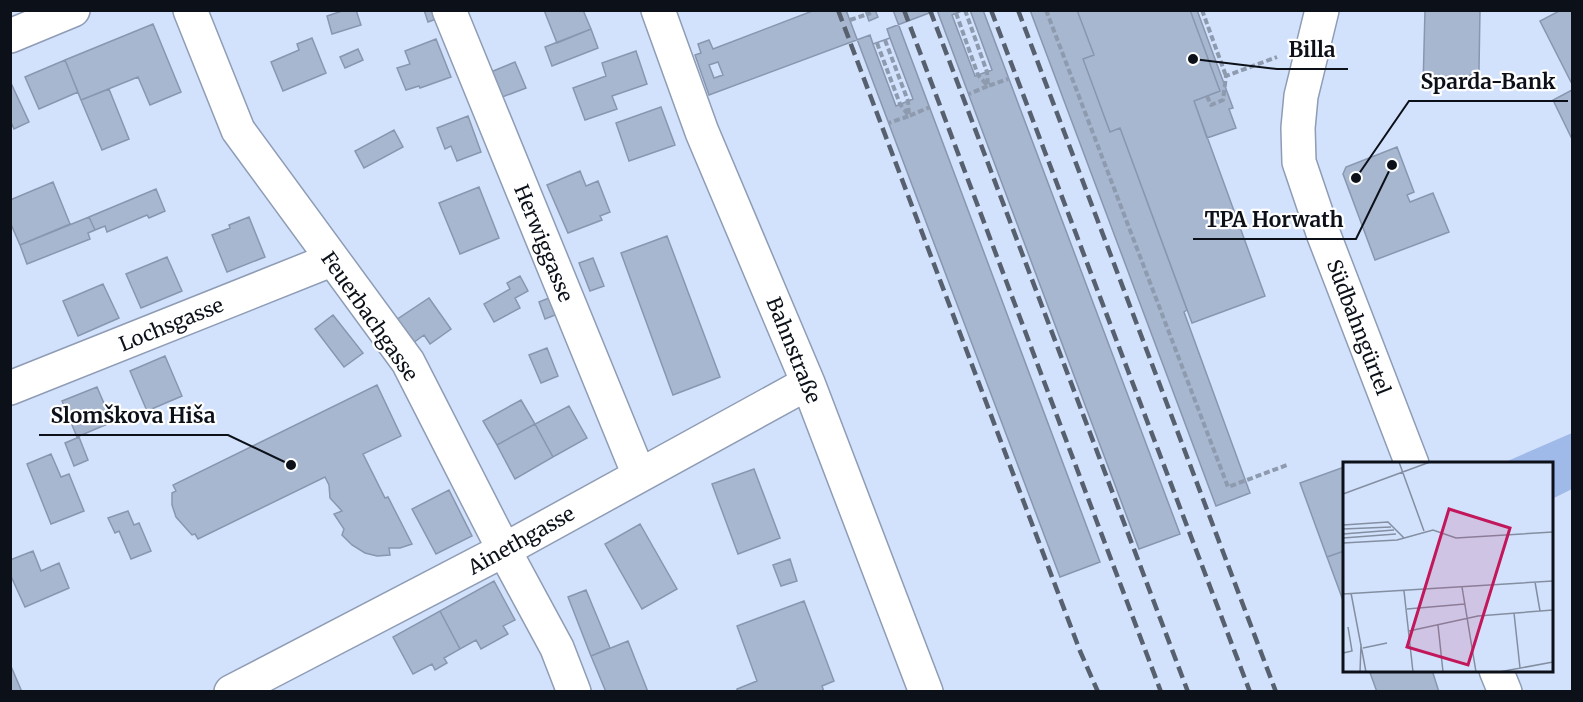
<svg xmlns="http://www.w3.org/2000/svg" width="1583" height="702" font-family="Merriweather,serif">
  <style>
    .green { fill: #9fb9e8 }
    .building { fill: #a8b7d0; stroke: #8896af; stroke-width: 1.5; fill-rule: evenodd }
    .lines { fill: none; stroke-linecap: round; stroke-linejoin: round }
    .minor-casing { stroke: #8e9cb5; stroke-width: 36 }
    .path { stroke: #8e9aae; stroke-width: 4; stroke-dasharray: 6 3; stroke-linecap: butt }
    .minor { stroke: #fff; stroke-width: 33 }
    .rail { stroke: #57606e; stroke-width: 4.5; stroke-dasharray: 12 6; stroke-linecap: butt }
    .labels { text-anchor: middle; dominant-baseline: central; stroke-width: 4.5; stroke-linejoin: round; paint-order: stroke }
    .street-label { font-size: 20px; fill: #0c1119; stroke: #fff }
    .inset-road { fill: none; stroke: #838ea1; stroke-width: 1.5 }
    .view { fill: #c2185b; fill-opacity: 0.15; stroke: #c2185b; stroke-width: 3 }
    .inset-edge { fill: none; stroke: #0c1119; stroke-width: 3 }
    .leader { fill: none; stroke: #0c1119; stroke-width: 2 }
    .callout-dot { fill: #0c1119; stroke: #fff; stroke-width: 2 }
    .callout-label { font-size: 21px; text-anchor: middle; font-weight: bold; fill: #0c1119; stroke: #fff; stroke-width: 4.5; stroke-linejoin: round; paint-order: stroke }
  </style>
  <rect width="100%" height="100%" fill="#d3e2fc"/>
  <!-- green -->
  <path class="green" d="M 1572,433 L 1572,489 L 1552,499 L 1552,464 L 1503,463 Z"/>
  <!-- building -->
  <path class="building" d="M 345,10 L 356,10 L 361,25 L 332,34 L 327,16 Z
    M 424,10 L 440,10 L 442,17 L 428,22 Z
    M 544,10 L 583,10 L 591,29 L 557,43 Z
    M 815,10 L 865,10 L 869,21 L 878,17 L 875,10 L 937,10 L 887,29 L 890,38 L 873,44 L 870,35 L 709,95 L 695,55 L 701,53 L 698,44 L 709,40 L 713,49 ZM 718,62 L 723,75 L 714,78 L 709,65 Z
    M 846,10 L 893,10 L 1100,562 L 1060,577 ZM 890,38 L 913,99 L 896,106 L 873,44 Z
    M 937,10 L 964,10 L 952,15 L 975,76 L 992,70 L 970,10 L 983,10 L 1180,534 L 1139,549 Z
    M 1030,10 L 1077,10 L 1094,55 L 1083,59 L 1110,132 L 1120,128 L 1187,310 L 1184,312 L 1250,493 L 1216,506 Z
    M 1077,10 L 1190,10 L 1220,91 L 1194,101 L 1265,296 L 1192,323 L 1120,128 L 1110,132 L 1083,59 L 1094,55 Z
    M 1190,10 L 1197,10 L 1233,108 L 1229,109 L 1236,128 L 1207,138 L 1194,101 L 1220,91 Z
    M 1425,10 L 1480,10 L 1479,70 L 1448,88 L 1423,87 Z
    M 1561,10 L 1572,10 L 1572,84 L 1540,21 Z
    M 153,24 L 181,92 L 150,105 L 138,77 L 81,100 L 65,60 Z
    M 591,29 L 598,48 L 552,66 L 545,47 Z
    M 312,38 L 326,73 L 283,91 L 271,62 L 299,50 L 297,44 Z
    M 436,39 L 451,77 L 420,88 L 419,86 L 406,90 L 397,68 L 410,64 L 405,51 Z
    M 358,49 L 363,60 L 345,68 L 340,57 Z
    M 636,51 L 647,84 L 612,96 L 617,109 L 585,120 L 573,88 L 606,76 L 602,63 Z
    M 65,60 L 78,92 L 39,109 L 25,77 Z
    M 515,62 L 526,88 L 497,99 L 486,74 Z
    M 10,81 L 29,122 L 14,129 L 10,120 Z
    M 109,89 L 129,139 L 102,150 L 81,100 Z
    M 1572,90 L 1572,139 L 1553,100 Z
    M 661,107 L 675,145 L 629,161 L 616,123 Z
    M 468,116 L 481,152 L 457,161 L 451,146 L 445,149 L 437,128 Z
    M 394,130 L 403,147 L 364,168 L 355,151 Z
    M 1397,147 L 1414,192 L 1407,195 L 1410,202 L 1433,193 L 1449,232 L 1375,260 L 1343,174 L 1346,167 Z
    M 580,171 L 586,186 L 598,181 L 610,212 L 600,216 L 602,220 L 568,233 L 547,185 Z
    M 53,182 L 70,224 L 20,245 L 10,222 L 10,200 Z
    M 479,187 L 499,238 L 460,254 L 439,203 Z
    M 156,189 L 165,211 L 149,218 L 147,215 L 107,232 L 105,226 L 95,230 L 89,217 Z
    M 89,217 L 95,230 L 88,233 L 90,239 L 27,264 L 20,245 Z
    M 249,217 L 265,257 L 227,272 L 212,235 L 230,228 L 229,225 Z
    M 667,236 L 720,377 L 673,395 L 621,253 Z
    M 167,257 L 182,291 L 141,308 L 126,274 Z
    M 593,258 L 604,286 L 590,291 L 579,263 Z
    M 520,276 L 528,291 L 515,298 L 520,308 L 494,322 L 484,304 L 510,289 L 507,283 Z
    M 103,284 L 119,318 L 78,336 L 63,301 Z
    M 554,296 L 560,313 L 545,319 L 539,302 Z
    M 429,298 L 451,329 L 430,344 L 424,335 L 413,343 L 396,320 Z
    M 333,315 L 363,353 L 344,367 L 315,329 Z
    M 547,348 L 558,376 L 541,383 L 529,355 Z
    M 165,356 L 182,396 L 147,411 L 130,371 Z
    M 377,385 L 401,436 L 363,454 L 385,498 L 388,497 L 412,544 L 400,548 L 389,548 L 390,555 L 377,556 L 365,553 L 352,545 L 342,535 L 344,529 L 334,514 L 342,511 L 330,498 L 329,485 L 325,477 L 198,539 L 195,534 L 192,535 L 176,517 L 172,505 L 172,493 L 176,491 L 173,485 Z
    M 97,387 L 112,422 L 77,437 L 62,401 Z
    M 521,400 L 535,424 L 497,445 L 483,421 Z
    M 569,406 L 587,438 L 553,457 L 535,424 Z
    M 535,424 L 553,457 L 515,479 L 497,445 Z
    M 79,437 L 88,460 L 74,466 L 65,443 Z
    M 51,454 L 61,477 L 69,474 L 84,511 L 51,524 L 27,464 Z
    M 1344,467 L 1344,551 L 1327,557 L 1300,483 Z
    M 754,469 L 780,538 L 738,554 L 712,484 Z
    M 449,490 L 472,536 L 436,554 L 412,509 Z
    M 128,511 L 134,525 L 139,523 L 151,551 L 131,559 L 119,531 L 115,533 L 108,518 Z
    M 640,524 L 677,589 L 642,609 L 605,544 Z
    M 33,551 L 41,571 L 59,563 L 69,588 L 25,607 L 10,574 L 10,560 Z
    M 1344,551 L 1344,603 L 1327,557 Z
    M 790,559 L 797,581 L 781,586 L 773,565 Z
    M 494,581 L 515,620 L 503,626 L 508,634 L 481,649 L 476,640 L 460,649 L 440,611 Z
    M 586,590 L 610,648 L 591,656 L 568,597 Z
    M 804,601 L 834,681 L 822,686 L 824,692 L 737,692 L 737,689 L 757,681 L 737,626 Z
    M 440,611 L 460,649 L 444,658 L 447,663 L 435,670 L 432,664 L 413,674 L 393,637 Z
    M 628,641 L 648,692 L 606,692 L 591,656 Z
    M 10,664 L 22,692 L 10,692 Z
    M 1369,670 L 1432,670 L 1439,692 L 1377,692 Z"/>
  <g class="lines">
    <defs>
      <path id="minor" d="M 190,10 L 238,130 L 408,362 L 504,550 L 557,648 L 574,692
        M 449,10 L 639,475
        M 658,10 L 702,132 L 808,383 L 926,692
        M 1322,10 L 1301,96 L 1298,128 L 1299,162 L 1323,233 L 1412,464
        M 10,36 L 73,10
        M 10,388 L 331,260
        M 1496,670 L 1505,692
        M 231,692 L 504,550 L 808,383"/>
    </defs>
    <!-- minor casing -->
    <use href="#minor" class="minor-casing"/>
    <!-- path -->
    <path class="path" d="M 965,10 L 987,72 L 988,86 L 1008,79
      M 1046,10 L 1228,487 L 1287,465
      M 1202,10 L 1226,76
      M 956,13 L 978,75 L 988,86 L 969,94
      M 850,20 L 871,13
      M 885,40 L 908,101 L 909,116 L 889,123
      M 877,43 L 900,104 L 909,116 L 930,107
      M 1207,96 L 1211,105 L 1223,100 L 1226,76 L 1277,57"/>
    <!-- minor -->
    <use href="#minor" class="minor"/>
    <!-- rail -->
    <path class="rail" d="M 838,10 L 1080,651 L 1098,692
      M 904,10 L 1161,692
      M 930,10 L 1188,692
      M 991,10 L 1250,692
      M 1018,10 L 1276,692"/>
  </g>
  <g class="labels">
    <!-- street labels -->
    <g class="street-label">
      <text transform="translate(544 243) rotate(68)">Herwiggasse</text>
      <text transform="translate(370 316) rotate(55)">Feuerbachgasse</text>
      <text transform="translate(171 324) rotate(-22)">Lochsgasse</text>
      <text transform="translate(1359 327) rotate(69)">Südbahngürtel</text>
      <text transform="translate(794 350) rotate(68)">Bahnstraße</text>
      <text transform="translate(521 540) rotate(-29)">Ainethgasse</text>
    </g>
  </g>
  <!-- overview -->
  <g transform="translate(1343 462)">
    <rect width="210" height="210" fill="#d3e2fc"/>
    <path class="inset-road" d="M 56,0 L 81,69M 0,32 L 87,0M 0,63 L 45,60 L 61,76M 0,67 L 48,65M 0,72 L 51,68M 0,76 L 53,72M 0,81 L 54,78 L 90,68 L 113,76 L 210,70M 192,120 L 197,149M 119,125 L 133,210M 61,129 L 70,210M 8,131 L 23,210M 0,132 L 210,119M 64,147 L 122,142M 171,151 L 177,206M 95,163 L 100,210M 66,169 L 135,154 L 210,148M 20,186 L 44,181M 0,191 L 9,189 L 5,165M 17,210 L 18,182M 156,210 L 210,200"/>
    <path class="view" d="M 106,47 L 167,66 L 125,203 L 64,185 Z"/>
    <rect width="210" height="210" class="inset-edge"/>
  </g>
  <!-- callouts -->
  <path class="leader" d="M1193 59L1277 69H1348M1356 178L1409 101H1568M1392 165L1356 239H1193M291 465L228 435H39"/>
  <g class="callout-dot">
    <circle cx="1193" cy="59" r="6"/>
    <circle cx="1356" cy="178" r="6"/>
    <circle cx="1392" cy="165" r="6"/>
    <circle cx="291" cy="465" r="6"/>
  </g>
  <g class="callout-label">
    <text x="1312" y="57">Billa</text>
    <text x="1488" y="89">Sparda-Bank</text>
    <text x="1274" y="227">TPA Horwath</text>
    <text x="133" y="423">Slomškova Hiša</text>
  </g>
  <!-- border -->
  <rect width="1583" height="702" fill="none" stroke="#0c1119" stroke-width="24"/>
</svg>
